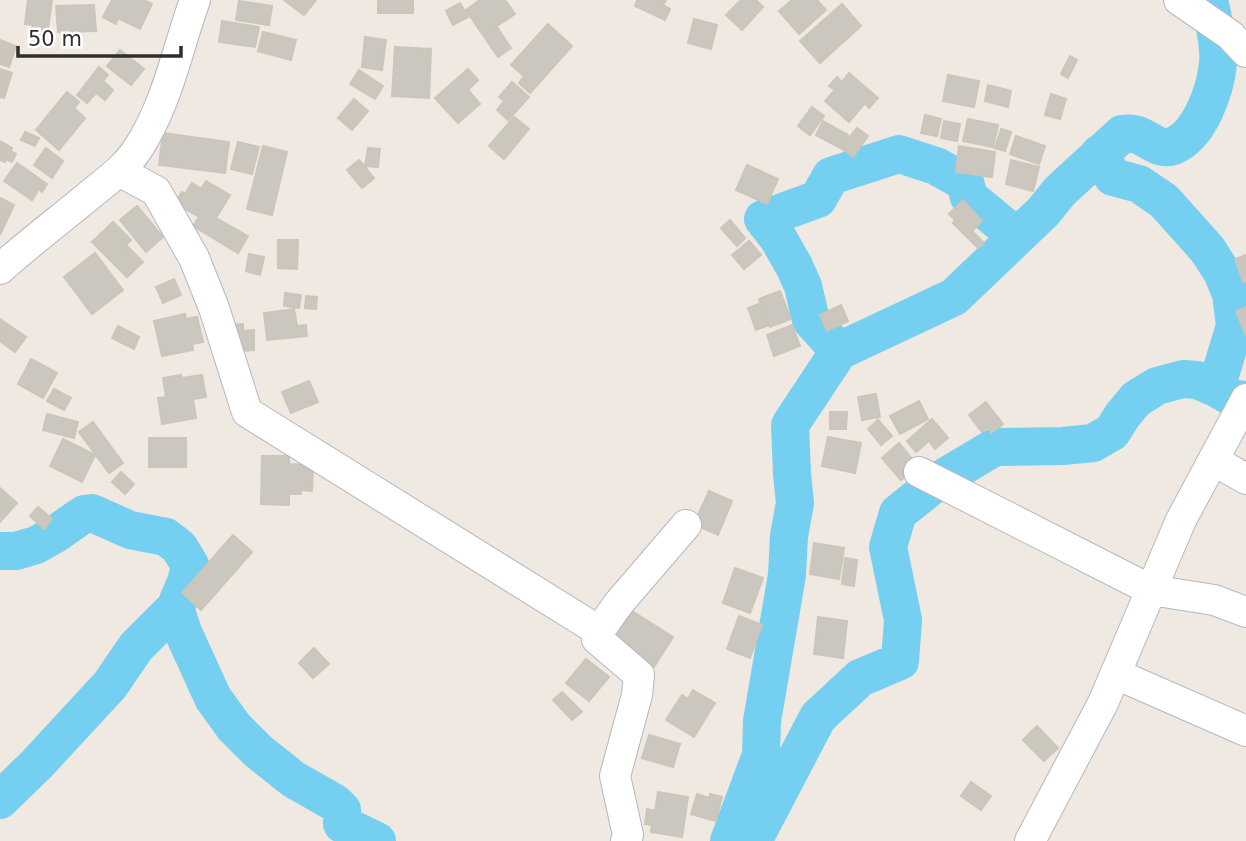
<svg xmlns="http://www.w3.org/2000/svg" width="1246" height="841" font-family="'DejaVu Sans',sans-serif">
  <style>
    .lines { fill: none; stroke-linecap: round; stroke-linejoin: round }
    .river { stroke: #75cff0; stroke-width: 38 }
    .building { fill: #cbc7bf; stroke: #cbc5ba; stroke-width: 2 }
    .minor-casing { stroke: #b4b7c1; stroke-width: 32 }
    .minor { stroke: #fff; stroke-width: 30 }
  </style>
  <rect width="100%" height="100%" fill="#efe9e1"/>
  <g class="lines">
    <!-- river -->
    <path class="river" d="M 1099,154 L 1113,177 L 1139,184 L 1164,201 L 1207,249 L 1222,272 L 1231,294 L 1235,326 L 1216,388
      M 839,351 L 811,320 L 803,286 L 794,266 L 778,238 L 763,219 L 818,199 L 831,176 L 899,154 L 936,166 L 965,182 L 969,197 L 1016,236
      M 0,551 L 16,551 L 36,545 L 54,535 L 84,514 L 92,513 L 130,530 L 166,537 L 179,547 L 190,565 L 186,582 L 175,608 L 136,647 L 110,685 L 37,764 L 0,800
      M 175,608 L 183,632 L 213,698 L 234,727 L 258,751 L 293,779 L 335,803 L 342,810 L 342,824 L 377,841
      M 729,841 L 761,755 L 762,721 L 787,575 L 789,536 L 795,503 L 792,474 L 790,425 L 839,351 L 954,297 L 1043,212 L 1060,191 L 1122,134 C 1126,134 1129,133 1133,134 C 1146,135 1158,152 1173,146 C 1200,135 1215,91 1218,64 C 1220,47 1213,17 1209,0
      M 753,841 L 818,717 L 860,678 L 900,661 L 903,620 L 888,547 L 898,513 L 938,481 L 995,447 L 1063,446 L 1093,443 L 1112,432 L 1122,416 L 1136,399 L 1157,386 L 1183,379 L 1197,380 L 1216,388 L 1235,399 L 1246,400"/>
  </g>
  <!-- building -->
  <path class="building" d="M 28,0 L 52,0 L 48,29 L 42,28 L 41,35 L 31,34 L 33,25 L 25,24 Z
    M 112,0 L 144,0 L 152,4 L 140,29 L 118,18 L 116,24 L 103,17 Z
    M 284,0 L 316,0 L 304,15 Z
    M 378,0 L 413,0 L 413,13 L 378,13 Z
    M 480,0 L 505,0 L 515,14 L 483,35 L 466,10 Z
    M 637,0 L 666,0 L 663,5 L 670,9 L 665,20 L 635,6 Z
    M 741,0 L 756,0 L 763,7 L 742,30 L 726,15 Z
    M 792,0 L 817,0 L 826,10 L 799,34 L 779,11 Z
    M 239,1 L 272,6 L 269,25 L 236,20 Z
    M 460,3 L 468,17 L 453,25 L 446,11 Z
    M 842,4 L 861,26 L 820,63 L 800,41 Z
    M 94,5 L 96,31 L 58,32 L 56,6 Z
    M 694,19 L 717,25 L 711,49 L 688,43 Z
    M 222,21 L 259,27 L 255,47 L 219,42 Z
    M 548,24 L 572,46 L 530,93 L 519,83 L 524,76 L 511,65 Z
    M 497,27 L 511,48 L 498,57 L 483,35 Z
    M 263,32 L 296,40 L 291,60 L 258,51 Z
    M 365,37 L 386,40 L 382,70 L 362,67 Z
    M 0,40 L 16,46 L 9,67 L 0,64 Z
    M 395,47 L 431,49 L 429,98 L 392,96 Z
    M 120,50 L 144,69 L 131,85 L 107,66 Z
    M 1070,56 L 1077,60 L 1068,78 L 1061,74 Z
    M 99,67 L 108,75 L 103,81 L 113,90 L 105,100 L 96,93 L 87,103 L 77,95 Z
    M 0,69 L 12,73 L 4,98 L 0,97 Z
    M 468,69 L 478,80 L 468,90 L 480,104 L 458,123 L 435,98 Z
    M 359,70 L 383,86 L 375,99 L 350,84 Z
    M 849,73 L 878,98 L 869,108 L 865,103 L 849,122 L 825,101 L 835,90 L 829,86 L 837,77 L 842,82 Z
    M 948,75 L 979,81 L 974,107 L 943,101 Z
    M 512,82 L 529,97 L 508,120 L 497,110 L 504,101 L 499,97 Z
    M 988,85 L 1011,91 L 1008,107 L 985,101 Z
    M 67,92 L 79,102 L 74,108 L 85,118 L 59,150 L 36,130 Z
    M 1051,94 L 1066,99 L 1060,119 L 1045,115 Z
    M 354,99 L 368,111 L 352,130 L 338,118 Z
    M 812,107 L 824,116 L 810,135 L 798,126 Z
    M 925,115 L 941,119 L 937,136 L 921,133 Z
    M 514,117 L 529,129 L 504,159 L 489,146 Z
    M 968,119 L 998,125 L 993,147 L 963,141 Z
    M 823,121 L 848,135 L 840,148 L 816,135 Z
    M 944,121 L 960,124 L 957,141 L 941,138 Z
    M 857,128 L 868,136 L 853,157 L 841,148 Z
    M 1001,129 L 1011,132 L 1005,151 L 995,148 Z
    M 25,132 L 39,138 L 35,146 L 21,140 Z
    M 163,133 L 229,142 L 225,173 L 159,165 Z
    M 1016,136 L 1045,146 L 1039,164 L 1010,154 Z
    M 0,141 L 12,148 L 11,151 L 16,154 L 12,162 L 6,159 L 5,162 L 0,160 Z
    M 238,142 L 259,147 L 252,174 L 231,169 Z
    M 263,146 L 287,152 L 272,215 L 247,209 Z
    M 959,146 L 995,152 L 992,177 L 956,172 Z
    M 46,148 L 63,161 L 52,178 L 34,165 Z
    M 368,148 L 380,149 L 378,167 L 365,166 Z
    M 359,160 L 374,178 L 362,188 L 347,170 Z
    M 1011,160 L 1039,167 L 1033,191 L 1006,184 Z
    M 17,163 L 47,184 L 42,192 L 39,189 L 32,200 L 4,181 Z
    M 747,165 L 778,179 L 767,204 L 736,190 Z
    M 206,181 L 230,195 L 216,218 L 248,236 L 238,253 L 193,226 L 199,217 L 175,203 L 182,192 L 185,194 L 192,183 L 201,189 Z
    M 0,198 L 14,205 L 0,235 Z
    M 963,200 L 982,221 L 972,231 L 984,243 L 978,248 L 953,223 L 955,220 L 949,214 Z
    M 137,206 L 163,237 L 146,252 L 120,220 Z
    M 730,220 L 745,238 L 737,246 L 721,228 Z
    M 113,222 L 131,240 L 110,260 L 92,242 Z
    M 278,240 L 298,240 L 297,269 L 278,268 Z
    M 749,241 L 761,255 L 744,269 L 732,255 Z
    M 126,245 L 143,262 L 127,277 L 110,260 Z
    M 95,253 L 123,290 L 92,314 L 64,277 Z
    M 249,254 L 264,257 L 260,275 L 246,271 Z
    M 1246,255 L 1246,281 L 1243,282 L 1235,259 Z
    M 174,279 L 181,295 L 163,303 L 156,287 Z
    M 780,291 L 791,319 L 770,327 L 759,299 Z
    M 285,293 L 301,295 L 299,308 L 284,306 Z
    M 306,296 L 317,297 L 316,309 L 305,308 Z
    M 761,303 L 769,325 L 756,330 L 748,308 Z
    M 841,305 L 848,321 L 827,331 L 820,315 Z
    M 1246,307 L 1246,336 L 1236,311 Z
    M 294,309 L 297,326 L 306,325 L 307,336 L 267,340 L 264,313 Z
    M 185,314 L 186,319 L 197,317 L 203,342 L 192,344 L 193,350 L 162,356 L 154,321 Z
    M 0,319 L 26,337 L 15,352 L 0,341 Z
    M 243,324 L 243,331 L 254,330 L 254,350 L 241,351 L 230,325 Z
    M 792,325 L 800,346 L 774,356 L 767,335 Z
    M 118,326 L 139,337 L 134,349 L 112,338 Z
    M 31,359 L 57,373 L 43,398 L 18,384 Z
    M 181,375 L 182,378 L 202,375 L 206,397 L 193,399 L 196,418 L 162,424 L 158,398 L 166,397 L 163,378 Z
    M 309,381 L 318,402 L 291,413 L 282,392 Z
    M 54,389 L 71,398 L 64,410 L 47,401 Z
    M 876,394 L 880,417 L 862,420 L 858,397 Z
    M 919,401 L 928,419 L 900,434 L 890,416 Z
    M 986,402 L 1003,424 L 991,433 L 988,427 L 982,432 L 969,415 Z
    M 830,412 L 847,412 L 846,429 L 830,429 Z
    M 47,414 L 78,422 L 74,438 L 43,430 Z
    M 932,419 L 948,438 L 935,449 L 929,441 L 916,452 L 907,441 Z
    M 878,420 L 892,436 L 881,445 L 868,429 Z
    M 93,422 L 123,463 L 109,473 L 79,432 Z
    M 828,437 L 861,443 L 855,473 L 822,466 Z
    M 149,438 L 186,438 L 186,467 L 149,467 Z
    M 63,439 L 95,455 L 82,482 L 50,466 Z
    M 899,443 L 918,466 L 901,480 L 882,458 Z
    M 262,456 L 289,456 L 289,464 L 313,465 L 312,491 L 301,490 L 301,494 L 289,494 L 289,505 L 261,504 Z
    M 121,472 L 134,484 L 125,494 L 112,482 Z
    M 0,488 L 17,503 L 0,522 Z
    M 709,491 L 732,501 L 718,535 L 694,524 Z
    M 38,507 L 52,519 L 44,529 L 30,516 Z
    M 233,535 L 252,552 L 201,610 L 182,593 Z
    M 814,543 L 844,548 L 839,579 L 810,574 Z
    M 845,558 L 857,560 L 854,586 L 842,584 Z
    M 735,568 L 763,578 L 750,613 L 723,603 Z
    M 632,611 L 673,637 L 654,667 L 613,642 Z
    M 739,616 L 762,625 L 750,658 L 727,649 Z
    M 818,617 L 847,621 L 843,658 L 814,654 Z
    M 314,648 L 329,664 L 313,678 L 299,663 Z
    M 586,659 L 609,677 L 589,701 L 566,683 Z
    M 693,690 L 715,703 L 694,737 L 666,720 L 682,695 L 688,699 Z
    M 562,692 L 582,712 L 572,720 L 553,700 Z
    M 1037,726 L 1058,748 L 1044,761 L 1023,740 Z
    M 649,735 L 680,744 L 673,767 L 642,758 Z
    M 971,782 L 991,796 L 981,810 L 961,796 Z
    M 658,792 L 688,797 L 682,837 L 651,832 L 652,825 L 645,824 L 647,809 L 655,811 Z
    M 697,794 L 709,798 L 710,794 L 722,797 L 716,821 L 691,814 Z"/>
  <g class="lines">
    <defs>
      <path id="minor" d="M 1179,0 L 1230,35 L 1246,52
        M 119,171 L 156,191 L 194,258 L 214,308 L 247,412 L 599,631 L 597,639 L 639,675 L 637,695 L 615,776 L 628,835 L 626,841
        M 0,269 C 29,243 61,219 91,194 C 107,181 125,168 137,150 C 167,105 177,50 195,0
        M 1213,460 L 1246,479
        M 919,472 L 1151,590 L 1214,600 L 1246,612
        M 599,631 L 619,603 L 686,525
        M 1116,674 L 1246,731
        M 1030,841 L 1103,703 L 1181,520 L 1246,399"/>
    </defs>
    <!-- minor casing -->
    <use href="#minor" class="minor-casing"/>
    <!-- minor -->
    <use href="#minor" class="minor"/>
  </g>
  <!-- scale -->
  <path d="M18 46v10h163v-10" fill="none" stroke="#2e2e2e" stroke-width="3.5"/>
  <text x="28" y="46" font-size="21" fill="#2e2e2e" stroke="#ffffff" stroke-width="5" paint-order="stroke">50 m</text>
</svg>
